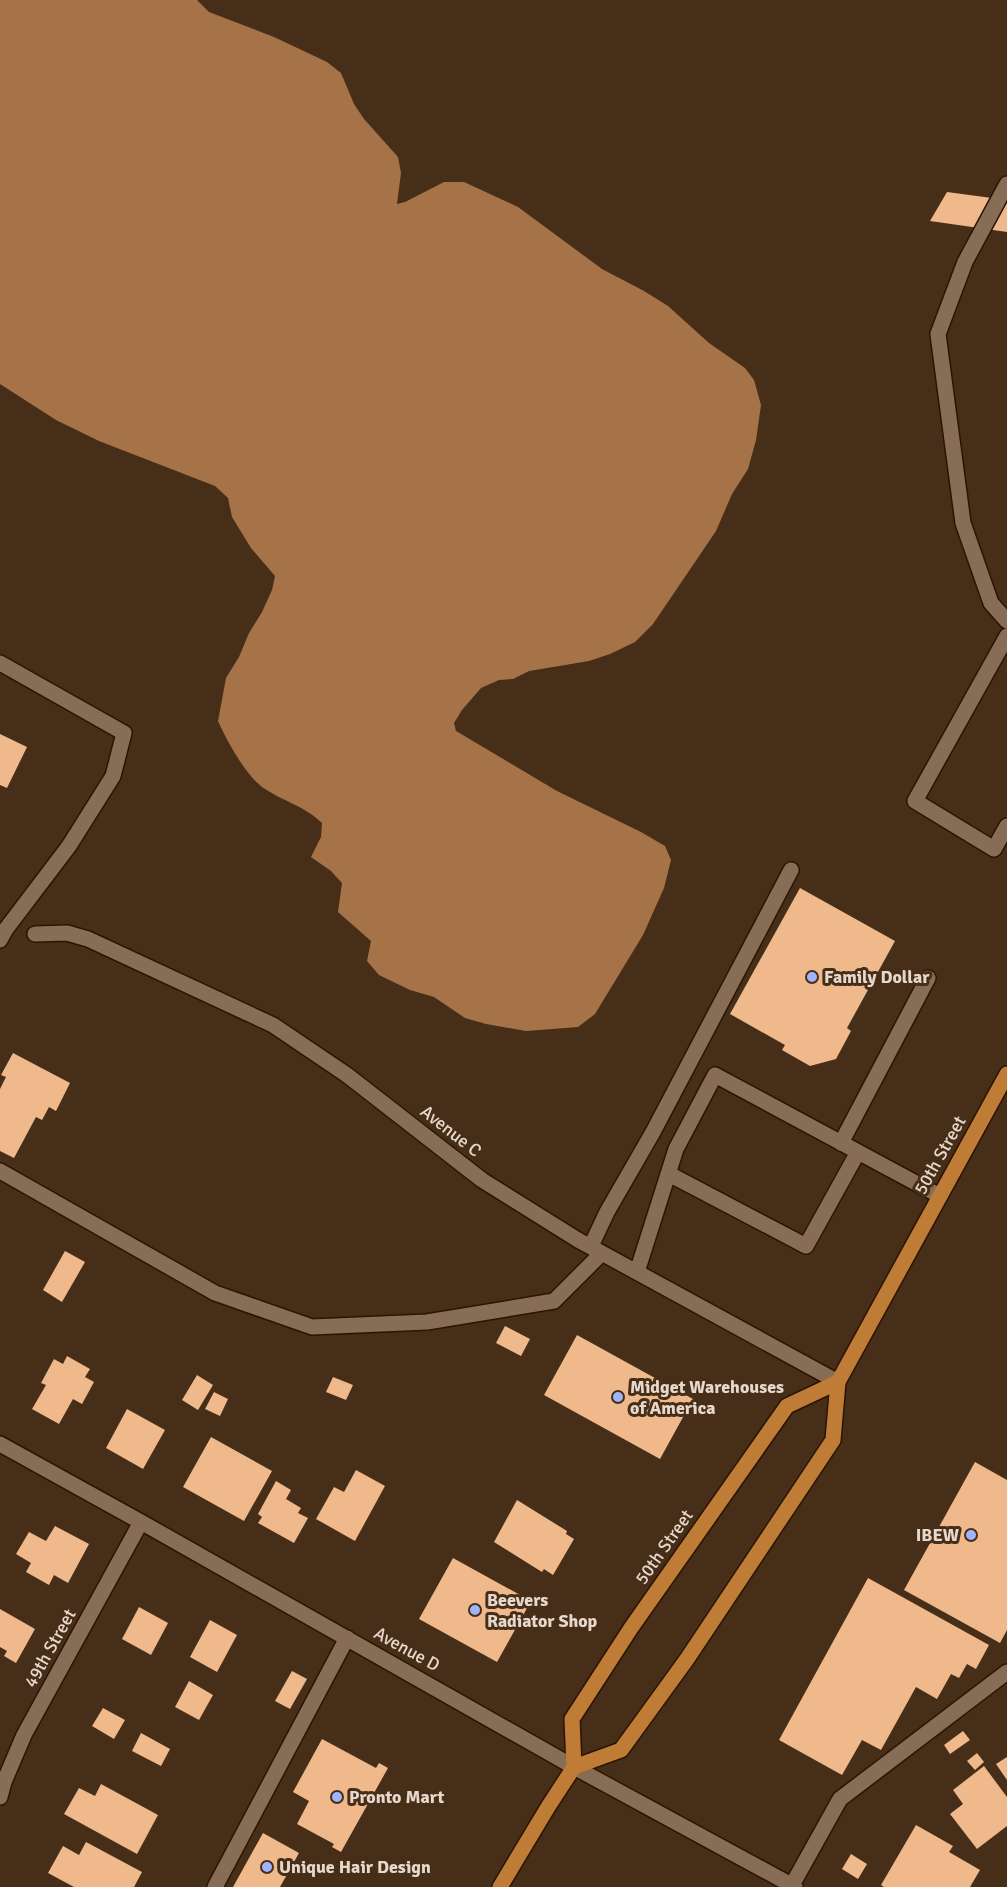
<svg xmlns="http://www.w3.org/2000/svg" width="1007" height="1887" font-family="Signika,sans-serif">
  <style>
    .water { fill: #a57347 }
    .building { fill: #efb98b }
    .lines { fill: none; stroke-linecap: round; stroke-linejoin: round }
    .minor-casing { stroke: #2b1502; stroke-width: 18 }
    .major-casing { stroke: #2b1502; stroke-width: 18 }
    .minor { stroke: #886d56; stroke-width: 15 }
    .major { stroke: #be7c37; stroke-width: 15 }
    .poi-dot { fill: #9eb4fd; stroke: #462e19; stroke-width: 2 }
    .labels { text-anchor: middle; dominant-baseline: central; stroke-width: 6; stroke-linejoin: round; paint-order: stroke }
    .poi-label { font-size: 18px; font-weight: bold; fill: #e8d8cc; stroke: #462e19; text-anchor: start }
    .street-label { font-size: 18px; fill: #e8d8cc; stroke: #462e19 }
  </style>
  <rect width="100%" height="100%" fill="#462e19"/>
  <!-- water -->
  <path class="water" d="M 0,0 L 197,0 L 209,12 L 274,37 L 327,62 L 341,73 L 354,104 L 364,119 L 398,157 L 401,173 L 397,204 L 405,202 L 444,182 L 464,182 L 518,207 L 602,269 L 644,291 L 668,306 L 709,343 L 745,368 L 754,380 L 761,405 L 756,440 L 748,469 L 732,494 L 716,531 L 653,624 L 635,642 L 610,654 L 589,661 L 529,671 L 513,679 L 499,680 L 481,688 L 462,710 L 454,723 L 456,731 L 557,791 L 641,832 L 665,846 L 671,860 L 664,888 L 643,935 L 595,1014 L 578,1027 L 526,1031 L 486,1024 L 465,1018 L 434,997 L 410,990 L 379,975 L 367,961 L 371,941 L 338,912 L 342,883 L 331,871 L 311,857 L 321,837 L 322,823 C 305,806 282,801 262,787 C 245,774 227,741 218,721 L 226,678 L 239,657 L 249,633 L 262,612 L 272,590 L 275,576 L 251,548 L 232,517 L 228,498 L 215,486 L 99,441 L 56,420 L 0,384 Z"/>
  <!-- building -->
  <path class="building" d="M 947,192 L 1007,200 L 1007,232 L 930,221 Z
    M 0,734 L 27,747 L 7,788 L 0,785 Z
    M 800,888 L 895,941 L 847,1028 L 851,1031 L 836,1059 L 810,1066 L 782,1050 L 785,1045 L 730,1014 Z
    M 13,1053 L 70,1083 L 56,1111 L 49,1107 L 42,1120 L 36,1117 L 14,1158 L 0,1151 L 0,1089 L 6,1077 L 1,1075 Z
    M 65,1251 L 85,1262 L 62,1302 L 43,1290 Z
    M 505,1326 L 530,1339 L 521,1356 L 496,1343 Z
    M 577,1335 L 693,1399 L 660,1459 L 544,1395 Z
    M 67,1356 L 90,1369 L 85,1377 L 94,1382 L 82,1404 L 73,1399 L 59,1424 L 32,1409 L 46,1385 L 41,1383 L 54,1359 L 63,1364 Z
    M 197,1375 L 213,1385 L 198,1410 L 182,1400 Z
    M 333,1377 L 353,1385 L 346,1400 L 326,1392 Z
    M 214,1392 L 228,1399 L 220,1416 L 205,1409 Z
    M 127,1409 L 165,1430 L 143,1469 L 106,1448 Z
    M 211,1437 L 272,1471 L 244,1521 L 183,1487 Z
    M 975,1462 L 1007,1480 L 1007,1630 L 1000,1643 L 904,1590 Z
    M 356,1470 L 385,1486 L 355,1541 L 316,1519 L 334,1487 L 344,1492 Z
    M 276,1481 L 291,1490 L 286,1499 L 301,1508 L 298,1513 L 308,1518 L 294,1543 L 258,1523 L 262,1517 L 258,1514 Z
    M 517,1500 L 567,1531 L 566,1534 L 574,1539 L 553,1575 L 544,1569 L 542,1572 L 494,1542 Z
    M 55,1526 L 89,1544 L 68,1583 L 54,1575 L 49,1585 L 26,1572 L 31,1563 L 16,1554 L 29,1532 L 46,1541 Z
    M 453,1558 L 531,1601 L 497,1662 L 419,1619 Z
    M 868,1578 L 989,1645 L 976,1669 L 967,1664 L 959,1678 L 951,1674 L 937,1699 L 916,1687 L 881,1750 L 862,1740 L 842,1775 L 779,1740 Z
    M 139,1607 L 168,1623 L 151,1655 L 122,1639 Z
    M 0,1609 L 35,1629 L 16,1663 L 4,1656 L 7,1651 L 0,1647 Z
    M 210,1620 L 237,1635 L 217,1672 L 190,1657 Z
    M 292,1671 L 307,1679 L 290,1709 L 275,1701 Z
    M 189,1681 L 213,1695 L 199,1720 L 175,1707 Z
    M 103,1708 L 125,1720 L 114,1739 L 92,1726 Z
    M 963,1731 L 970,1740 L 950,1754 L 944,1745 Z
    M 141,1733 L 170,1749 L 161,1766 L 132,1751 Z
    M 322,1739 L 376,1768 L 379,1763 L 388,1768 L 341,1852 L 332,1847 L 334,1844 L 297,1824 L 309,1801 L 293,1792 Z
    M 977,1753 L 984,1762 L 975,1770 L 967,1761 Z
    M 1007,1757 L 1007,1780 L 996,1764 Z
    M 984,1766 L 1007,1797 L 1007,1826 L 977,1849 L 950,1814 L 963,1804 L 953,1790 Z
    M 101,1784 L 158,1815 L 137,1854 L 64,1814 L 79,1788 L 95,1796 Z
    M 916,1825 L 953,1846 L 949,1852 L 980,1870 L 970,1887 L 884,1887 L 881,1885 Z
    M 263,1833 L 299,1853 L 280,1887 L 233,1887 Z
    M 86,1842 L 142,1872 L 134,1887 L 74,1887 L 48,1873 L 63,1846 L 79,1855 Z
    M 851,1854 L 867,1864 L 858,1879 L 842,1869 Z"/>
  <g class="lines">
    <defs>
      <path id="minor" d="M 1007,184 L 965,262 L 938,334 L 963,523 L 991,603 L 1007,621
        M 1007,636 L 915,801 L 994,849 L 1007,826
        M 0,663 L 124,733 L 113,776 L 69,846 L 6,929 L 0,940
        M 35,934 L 67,933 L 88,939 L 273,1025 L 347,1075 L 482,1180 L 578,1240 L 838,1382
        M 841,1143 L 928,978
        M 0,1171 L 215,1293 L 312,1327 L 427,1322 L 554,1301 L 602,1253
        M 669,1174 L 806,1246 L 858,1152
        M 591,1246 L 607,1212 L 653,1132 L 791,870
        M 637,1272 L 676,1149 L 715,1075 L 940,1196
        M 0,1444 L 141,1522 L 574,1767 L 795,1887
        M 0,1797 L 4,1782 L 24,1735 L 141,1522
        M 215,1887 L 347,1638
        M 791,1887 L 840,1799 L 1007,1672"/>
      <path id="major" d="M 574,1767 L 572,1719 L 631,1628 L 787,1406 L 838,1382
        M 500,1887 L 548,1807 L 574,1767 L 621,1750 L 687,1659 L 833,1440 L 838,1382 L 1007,1074"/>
    </defs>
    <!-- minor casing -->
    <use href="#minor" class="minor-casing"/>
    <!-- major casing -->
    <use href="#major" class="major-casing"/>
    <!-- minor -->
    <use href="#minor" class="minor"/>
    <!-- major -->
    <use href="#major" class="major"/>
  </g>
  <!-- markers -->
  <g class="poi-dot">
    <circle cx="812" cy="977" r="6"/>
    <circle cx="618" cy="1397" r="6"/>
    <circle cx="971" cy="1535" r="6"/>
    <circle cx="475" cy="1610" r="6"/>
    <circle cx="337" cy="1797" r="6"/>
    <circle cx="267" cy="1867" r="6"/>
  </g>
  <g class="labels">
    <!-- poi labels -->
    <g class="poi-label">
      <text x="824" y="977">Family Dollar</text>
      <text x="630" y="1387">Midget Warehouses<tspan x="630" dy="21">of America</tspan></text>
      <text x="959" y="1535" text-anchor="end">IBEW</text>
      <text x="487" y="1600">Beevers<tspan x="487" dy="21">Radiator Shop</tspan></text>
      <text x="349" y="1797">Pronto Mart</text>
      <text x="279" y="1867">Unique Hair Design</text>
    </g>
    <!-- street labels -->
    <g class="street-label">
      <text transform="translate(451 1131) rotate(38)">Avenue C</text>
      <text transform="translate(940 1155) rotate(-61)">50th Street</text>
      <text transform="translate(664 1547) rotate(-55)">50th Street</text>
      <text transform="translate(50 1648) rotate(-61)">49th Street</text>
      <text transform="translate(407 1649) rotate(29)">Avenue D</text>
    </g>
  </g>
</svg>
